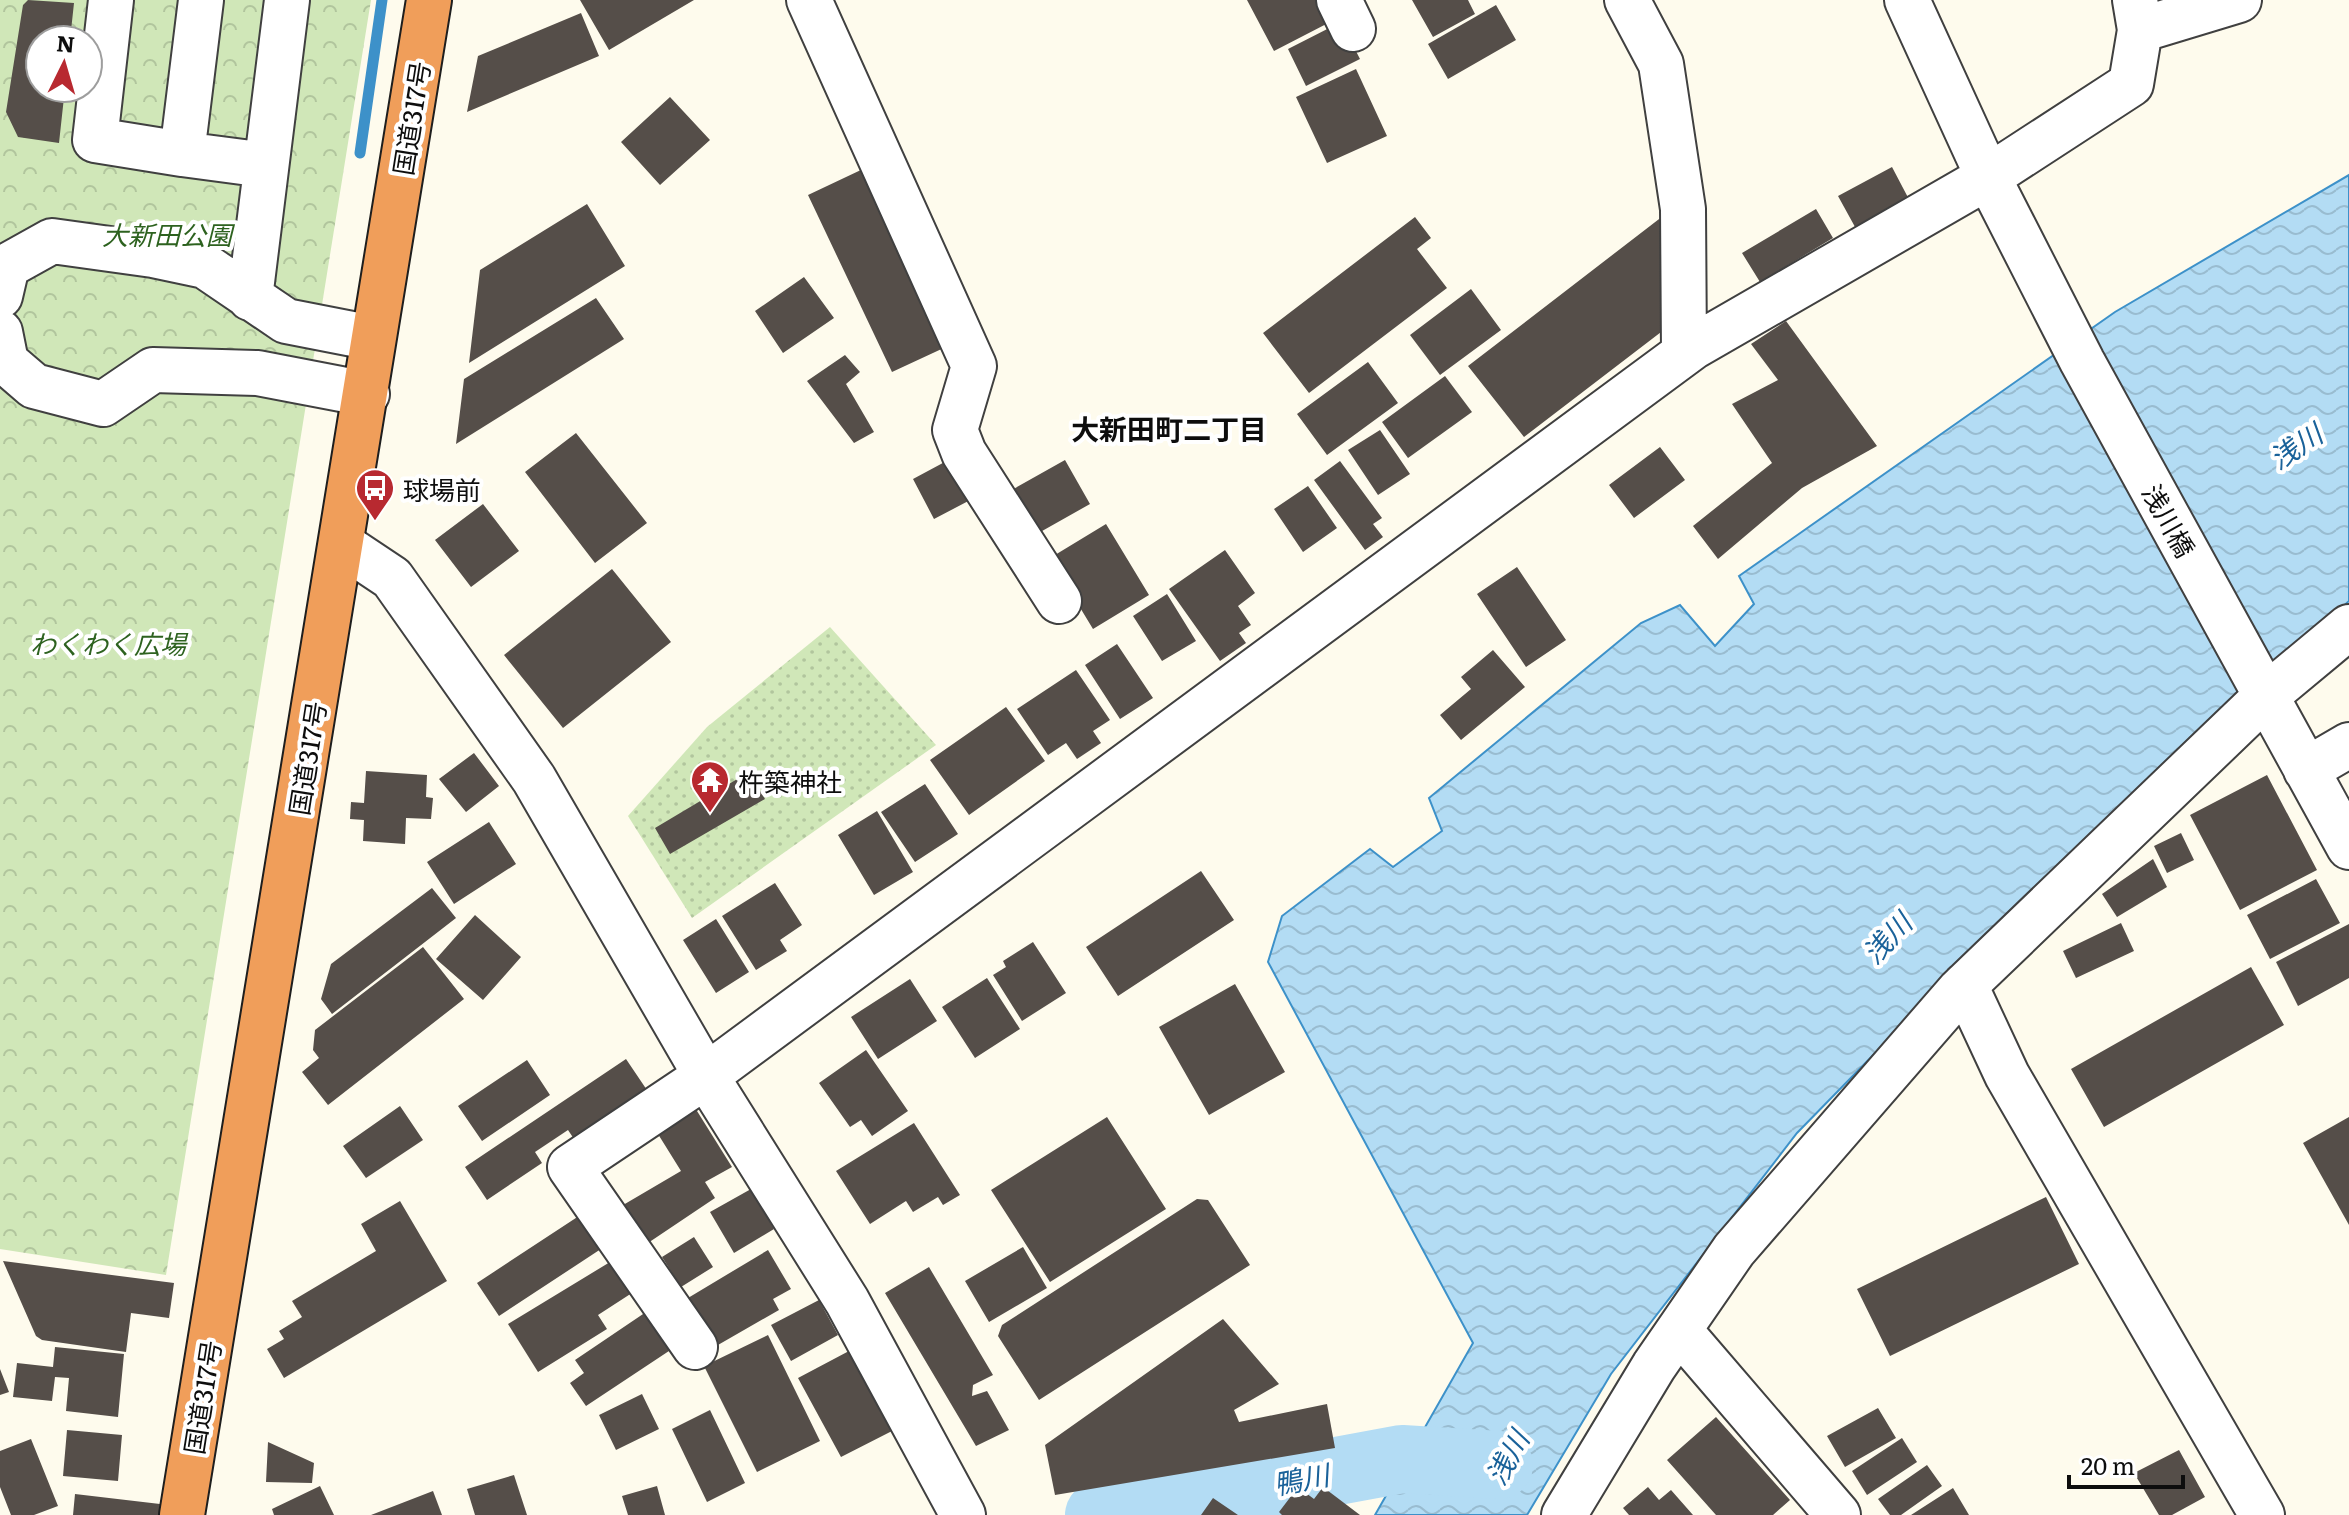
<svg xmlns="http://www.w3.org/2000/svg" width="2349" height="1515" font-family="Literata,'Noto Sans JP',serif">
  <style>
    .grass { fill: url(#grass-dots) }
    .park { fill: url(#park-crowns); fill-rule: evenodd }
    .water { fill: url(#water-waves); stroke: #3d91c9; stroke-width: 2 }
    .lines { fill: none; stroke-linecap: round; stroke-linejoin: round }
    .stream { stroke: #3d91c9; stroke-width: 11 }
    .river { stroke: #b3dcf4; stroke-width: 68 }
    .building { fill: #554e49 }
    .minor-casing { stroke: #404040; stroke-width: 48 }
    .highway-casing { stroke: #1e1e1e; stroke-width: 48 }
    .minor { stroke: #fff; stroke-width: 44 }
    .highway { stroke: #f09e5a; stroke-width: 44 }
    .labels { text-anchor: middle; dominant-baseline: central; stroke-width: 8; stroke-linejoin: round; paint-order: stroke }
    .street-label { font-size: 26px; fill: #0d0d0d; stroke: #fff }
    .park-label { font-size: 26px; font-style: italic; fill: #2d621f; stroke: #fff }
    .poi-label { font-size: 26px; fill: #0d0d0d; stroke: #fff; text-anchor: start }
    .neighbourhood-label { font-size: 28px; font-weight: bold; fill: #0d0d0d; stroke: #fff }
    .water-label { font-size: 28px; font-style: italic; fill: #1a629a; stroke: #fff }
  </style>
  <defs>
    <pattern id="grass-dots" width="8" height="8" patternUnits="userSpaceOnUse" patternTransform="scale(2)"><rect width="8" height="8" fill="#d0e7b8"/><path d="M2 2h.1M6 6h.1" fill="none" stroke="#b1c59d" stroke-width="1.8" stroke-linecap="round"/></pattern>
    <pattern id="park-crowns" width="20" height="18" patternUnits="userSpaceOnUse" patternTransform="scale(2)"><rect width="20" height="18" fill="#d0e7b8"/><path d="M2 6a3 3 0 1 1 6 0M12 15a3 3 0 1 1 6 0" fill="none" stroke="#b1c59d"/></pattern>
    <pattern id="water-waves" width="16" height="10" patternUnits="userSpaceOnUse" patternTransform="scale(2)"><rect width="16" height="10" fill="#b3dcf4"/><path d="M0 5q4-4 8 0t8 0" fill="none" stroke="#99bcd0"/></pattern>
  </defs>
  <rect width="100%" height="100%" fill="#fefbed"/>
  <!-- grass -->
  <path class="grass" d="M 830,627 L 936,745 L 692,918 L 628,816 L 707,727 Z"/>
  <!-- park -->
  <path class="park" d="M 0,0 L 371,0 L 166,1275 L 0,1249 ZM 40,40 L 88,40 L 88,88 L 40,88 Z"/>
  <!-- water -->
  <path class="water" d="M 2349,175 L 2349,601 L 2016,909 L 1797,1133 L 1611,1374 L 1527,1515 L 1375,1515 L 1473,1343 L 1268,962 L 1282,916 L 1370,849 L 1393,867 L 1442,831 L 1429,798 L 1641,623 L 1680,605 L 1715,646 L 1754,604 L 1739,576 L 2115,312 Z"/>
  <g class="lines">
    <!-- stream -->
    <path class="stream" d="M 360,153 L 382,0"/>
    <!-- river -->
    <path class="river" d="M 1099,1515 L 1402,1459 L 1499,1465"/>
  </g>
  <!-- building -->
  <path class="building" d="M 28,0 L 74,3 L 70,40 L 40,40 L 40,88 L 65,88 L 59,143 L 18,137 L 6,112 L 23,5 Z
    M 580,0 L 694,0 L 609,50 Z
    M 1247,0 L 1326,0 L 1336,19 L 1274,51 Z
    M 1412,0 L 1468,0 L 1475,14 L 1433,37 Z
    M 1496,5 L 1516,40 L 1448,79 L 1428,44 Z
    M 581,13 L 599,56 L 467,112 L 478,56 Z
    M 1341,22 L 1360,59 L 1306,86 L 1288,49 Z
    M 1356,69 L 1387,136 L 1327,163 L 1296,97 Z
    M 670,97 L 710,140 L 660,185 L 621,142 Z
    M 1892,167 L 1913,207 L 1860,236 L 1838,196 Z
    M 863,169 L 948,346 L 892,372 L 808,195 Z
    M 587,204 L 625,266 L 469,363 L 480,270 Z
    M 1816,209 L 1833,238 L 1760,282 L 1742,253 Z
    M 1663,216 L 1665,329 L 1524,437 L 1468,366 Z
    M 1415,217 L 1431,238 L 1417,249 L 1447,288 L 1309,393 L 1263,333 Z
    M 804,277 L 834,318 L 783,353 L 755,311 Z
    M 1471,289 L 1501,330 L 1440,375 L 1410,335 Z
    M 596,298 L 624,339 L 456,444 L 464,379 Z
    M 1786,321 L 1877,446 L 1802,488 L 1718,559 L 1693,526 L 1772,463 L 1732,404 L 1778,380 L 1751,344 Z
    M 845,355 L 860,372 L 846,384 L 874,432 L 854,443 L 807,381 Z
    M 1368,362 L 1398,403 L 1327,455 L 1297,414 Z
    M 1445,376 L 1472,412 L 1408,458 L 1382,422 Z
    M 1380,430 L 1410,474 L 1378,495 L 1348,450 Z
    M 576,433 L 647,523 L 595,563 L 525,472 Z
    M 1660,447 L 1685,480 L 1634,518 L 1609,485 Z
    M 954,457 L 976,497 L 934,519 L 913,479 Z
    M 1065,460 L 1090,504 L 1035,535 L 1010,491 Z
    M 1340,461 L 1382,518 L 1373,524 L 1383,537 L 1365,550 L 1314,480 Z
    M 1308,486 L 1337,528 L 1303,552 L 1274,509 Z
    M 483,504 L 519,551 L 471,587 L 435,540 Z
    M 1106,524 L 1149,595 L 1093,629 L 1050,558 Z
    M 1225,550 L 1255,593 L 1238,606 L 1251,625 L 1239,633 L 1246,643 L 1220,661 L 1169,589 Z
    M 1517,567 L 1566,640 L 1526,667 L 1477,594 Z
    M 612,569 L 671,642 L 563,728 L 504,655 Z
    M 1167,594 L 1196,641 L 1162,661 L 1133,616 Z
    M 1117,644 L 1153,698 L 1120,719 L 1085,665 Z
    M 1493,650 L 1525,687 L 1461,740 L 1440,715 L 1471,689 L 1461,677 Z
    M 1076,670 L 1110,720 L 1093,731 L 1101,743 L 1077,759 L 1066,743 L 1048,755 L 1017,709 Z
    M 1006,707 L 1045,761 L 969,815 L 930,760 Z
    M 474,753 L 499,786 L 466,812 L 439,779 Z
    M 366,771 L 427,775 L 426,797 L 433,798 L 431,819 L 406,818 L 405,844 L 363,841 L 364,820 L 350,819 L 351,802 L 364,803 Z
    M 749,772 L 765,799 L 670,854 L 655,828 Z
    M 2267,775 L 2317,870 L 2240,910 L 2190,815 Z
    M 925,784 L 958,834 L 915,862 L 881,812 Z
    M 877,811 L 913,872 L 874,895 L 838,835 Z
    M 489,822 L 516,864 L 454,904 L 427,862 Z
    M 2181,833 L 2194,860 L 2167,873 L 2154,846 Z
    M 2153,859 L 2167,887 L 2117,917 L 2102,894 Z
    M 1201,871 L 1234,920 L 1118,996 L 1086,947 Z
    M 2316,879 L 2340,923 L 2270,959 L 2247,915 Z
    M 775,883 L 802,925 L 780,940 L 787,951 L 756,970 L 722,916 Z
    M 432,888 L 456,918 L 332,1014 L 321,999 L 331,964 Z
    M 475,915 L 521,957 L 483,1000 L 436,959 Z
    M 716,919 L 749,972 L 716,993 L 683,940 Z
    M 2121,923 L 2134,951 L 2076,978 L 2063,951 Z
    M 2349,924 L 2349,978 L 2298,1006 L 2276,962 Z
    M 1033,942 L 1066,993 L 1022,1021 L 993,975 L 1006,967 L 1003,961 Z
    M 423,947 L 464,999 L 328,1105 L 302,1072 L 319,1058 L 313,1050 L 315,1030 Z
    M 2251,967 L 2284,1025 L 2104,1127 L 2071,1069 Z
    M 987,978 L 1020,1029 L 975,1058 L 942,1007 Z
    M 910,979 L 937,1021 L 878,1059 L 851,1017 Z
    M 1235,984 L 1285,1072 L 1209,1115 L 1159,1027 Z
    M 866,1050 L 908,1111 L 872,1136 L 861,1120 L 850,1127 L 819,1083 Z
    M 626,1059 L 653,1099 L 580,1148 L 568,1130 L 535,1152 L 542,1163 L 487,1200 L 465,1167 Z
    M 527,1060 L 550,1095 L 482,1141 L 458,1106 Z
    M 692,1103 L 732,1167 L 705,1182 L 715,1198 L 642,1247 L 618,1208 L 681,1171 L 653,1126 Z
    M 400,1106 L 423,1140 L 366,1178 L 343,1146 Z
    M 1107,1117 L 1166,1209 L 1050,1282 L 991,1190 Z
    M 2349,1117 L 2349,1225 L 2303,1143 Z
    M 914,1123 L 960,1195 L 943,1205 L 938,1197 L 913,1212 L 906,1201 L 870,1224 L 836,1171 Z
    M 751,1189 L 774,1229 L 734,1253 L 710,1212 Z
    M 2046,1197 L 2079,1264 L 1890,1356 L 1857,1289 Z
    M 1197,1199 L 1208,1200 L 1250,1265 L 1039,1400 L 998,1336 L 1002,1325 Z
    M 400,1201 L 447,1281 L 284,1378 L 267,1349 L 284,1339 L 279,1331 L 302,1317 L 292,1301 L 376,1251 L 361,1224 Z
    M 585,1212 L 607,1245 L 499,1316 L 477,1283 Z
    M 694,1237 L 713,1267 L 681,1287 L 662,1257 Z
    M 1023,1247 L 1047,1288 L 989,1322 L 965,1281 Z
    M 768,1250 L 791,1289 L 773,1299 L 779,1310 L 711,1349 L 683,1301 Z
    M 615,1259 L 635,1291 L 598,1315 L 607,1329 L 538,1372 L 508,1324 Z
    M 3,1261 L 174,1283 L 169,1318 L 131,1313 L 126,1352 L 42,1340 L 36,1336 Z
    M 929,1267 L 993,1375 L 973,1385 L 972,1396 L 987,1391 L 1009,1430 L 976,1446 L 885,1293 Z
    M 819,1300 L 838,1335 L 791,1361 L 771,1325 Z
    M 649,1310 L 675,1347 L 586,1406 L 570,1383 L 584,1373 L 575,1360 Z
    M 1223,1319 L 1279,1384 L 1234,1410 L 1239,1422 L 1327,1404 L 1335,1448 L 1055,1495 L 1045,1445 Z
    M 768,1335 L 820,1441 L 757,1472 L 704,1366 Z
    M 55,1347 L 124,1354 L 118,1417 L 66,1411 L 69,1378 L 55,1377 L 52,1401 L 13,1397 L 17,1363 L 53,1367 Z
    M 849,1351 L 892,1431 L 841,1457 L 798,1378 Z
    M 0,1369 L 9,1392 L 0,1395 Z
    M 642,1394 L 659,1429 L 616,1450 L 599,1415 Z
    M 1878,1408 L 1896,1438 L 1845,1467 L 1827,1436 Z
    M 710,1410 L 745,1483 L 707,1502 L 672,1429 Z
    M 1716,1417 L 1790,1500 L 1773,1515 L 1716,1515 L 1667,1460 Z
    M 67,1430 L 122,1435 L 118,1481 L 63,1476 Z
    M 1902,1438 L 1917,1462 L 1867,1495 L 1852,1471 Z
    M 31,1439 L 58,1506 L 34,1515 L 11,1515 L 0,1487 L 0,1451 Z
    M 268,1442 L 314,1463 L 312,1483 L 266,1482 Z
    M 2179,1450 L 2205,1497 L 2172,1515 L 2159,1515 L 2134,1473 Z
    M 1927,1465 L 1942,1486 L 1901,1515 L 1890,1515 L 1878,1499 Z
    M 514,1475 L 527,1515 L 475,1515 L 467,1489 Z
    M 320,1486 L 334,1515 L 274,1515 L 272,1509 Z
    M 657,1486 L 665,1515 L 628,1515 L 622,1496 Z
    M 1298,1487 L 1314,1499 L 1323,1487 L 1360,1515 L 1282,1515 L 1279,1512 Z
    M 1648,1487 L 1659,1500 L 1671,1490 L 1693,1515 L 1629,1515 L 1623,1508 Z
    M 1953,1488 L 1969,1515 L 1911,1515 Z
    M 433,1491 L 442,1515 L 371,1515 Z
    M 75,1494 L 160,1504 L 159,1515 L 73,1515 Z
    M 1213,1498 L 1238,1515 L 1201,1515 Z"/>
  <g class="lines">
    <defs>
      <path id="minor" d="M 111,0 L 95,140 L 182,154
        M 201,0 L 182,154 L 265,165
        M 809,0 L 974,366 L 955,430 L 964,453 L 1059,601
        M 1339,0 L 1353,29
        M 1627,0 L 1661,64 L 1683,209 L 1684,353
        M 1907,0 L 1988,177 L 2082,361 L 2349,847
        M 2140,30 L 2239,0
        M 0,296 L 7,266 L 52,241 L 153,255 L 205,266 L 286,321 L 373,338
        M 250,298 L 287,0
        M 0,332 L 6,362 L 34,386 L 103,404 L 153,370 L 258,373 L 367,394
        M 341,544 L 392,578 L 534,779 L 706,1076 L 847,1301 L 963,1515
        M 2306,770 L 2349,745
        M 1965,985 L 2007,1075 L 2262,1515
        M 1679,1330 L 1838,1515
        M 695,1347 L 570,1167 L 706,1076 L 1693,347 L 1988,177 L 2131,84 L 2140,30 L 2135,0
        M 1564,1515 L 1654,1366 L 1734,1250 L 1960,990 L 2266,696 L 2349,627"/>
      <path id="highway" d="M 182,1515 L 429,0"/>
    </defs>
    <!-- minor casing -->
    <use href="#minor" class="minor-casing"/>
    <!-- highway casing -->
    <use href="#highway" class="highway-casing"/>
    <!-- minor -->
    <use href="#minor" class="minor"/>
    <!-- highway -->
    <use href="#highway" class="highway"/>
  </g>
  <!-- icons -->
  <defs>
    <symbol id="bus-pin" viewBox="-11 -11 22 30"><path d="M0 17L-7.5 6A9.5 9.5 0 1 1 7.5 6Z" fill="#b82930" stroke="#fff"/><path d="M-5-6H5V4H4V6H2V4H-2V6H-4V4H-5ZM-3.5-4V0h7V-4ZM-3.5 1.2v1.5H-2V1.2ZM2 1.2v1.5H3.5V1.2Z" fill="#fff"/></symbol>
    <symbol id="temple-pin" viewBox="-11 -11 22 30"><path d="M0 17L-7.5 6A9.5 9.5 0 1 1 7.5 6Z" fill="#b82930" stroke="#fff"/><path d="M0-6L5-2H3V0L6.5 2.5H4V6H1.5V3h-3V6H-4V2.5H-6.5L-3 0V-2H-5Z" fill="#fff"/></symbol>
  </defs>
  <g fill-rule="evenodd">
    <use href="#bus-pin" x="353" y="466" width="44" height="60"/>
    <use href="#temple-pin" x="688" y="758" width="44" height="60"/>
  </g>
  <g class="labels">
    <!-- street labels -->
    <g class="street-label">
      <text transform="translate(410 118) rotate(-81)">国道317号</text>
      <text transform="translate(2170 520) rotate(61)">浅川橋</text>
      <text transform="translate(306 758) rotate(-81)">国道317号</text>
      <text transform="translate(201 1397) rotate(-81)">国道317号</text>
    </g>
    <!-- park labels -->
    <g class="park-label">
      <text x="167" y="233">大新田公園</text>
      <text x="108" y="642">わくわく広場</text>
    </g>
    <!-- poi labels -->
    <g class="poi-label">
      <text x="403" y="488">球場前</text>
      <text x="738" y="780">杵築神社</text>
    </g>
    <!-- neighbourhood labels -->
    <g class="neighbourhood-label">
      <text x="1169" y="428">大新田町二丁目</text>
    </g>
    <!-- water labels -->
    <g class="water-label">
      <text transform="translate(2295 445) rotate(-34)">浅川</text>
      <text transform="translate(1886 937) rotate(-47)">浅川</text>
      <text transform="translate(1506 1457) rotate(-61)">浅川</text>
      <text transform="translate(1301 1478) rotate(-11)">鴨川</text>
    </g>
  </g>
  <!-- north arrow -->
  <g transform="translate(64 64) rotate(5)"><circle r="38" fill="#ffffff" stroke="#9e9e9e" stroke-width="2"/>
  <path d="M0-6L14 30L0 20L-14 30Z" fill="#b82930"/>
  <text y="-12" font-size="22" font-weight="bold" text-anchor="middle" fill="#0d0d0d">N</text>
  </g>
  <!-- scale -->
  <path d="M2069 1475v12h114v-12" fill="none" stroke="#0d0d0d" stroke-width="4"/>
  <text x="2081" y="1475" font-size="24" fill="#0d0d0d" stroke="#ffffff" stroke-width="6" paint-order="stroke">20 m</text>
</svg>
